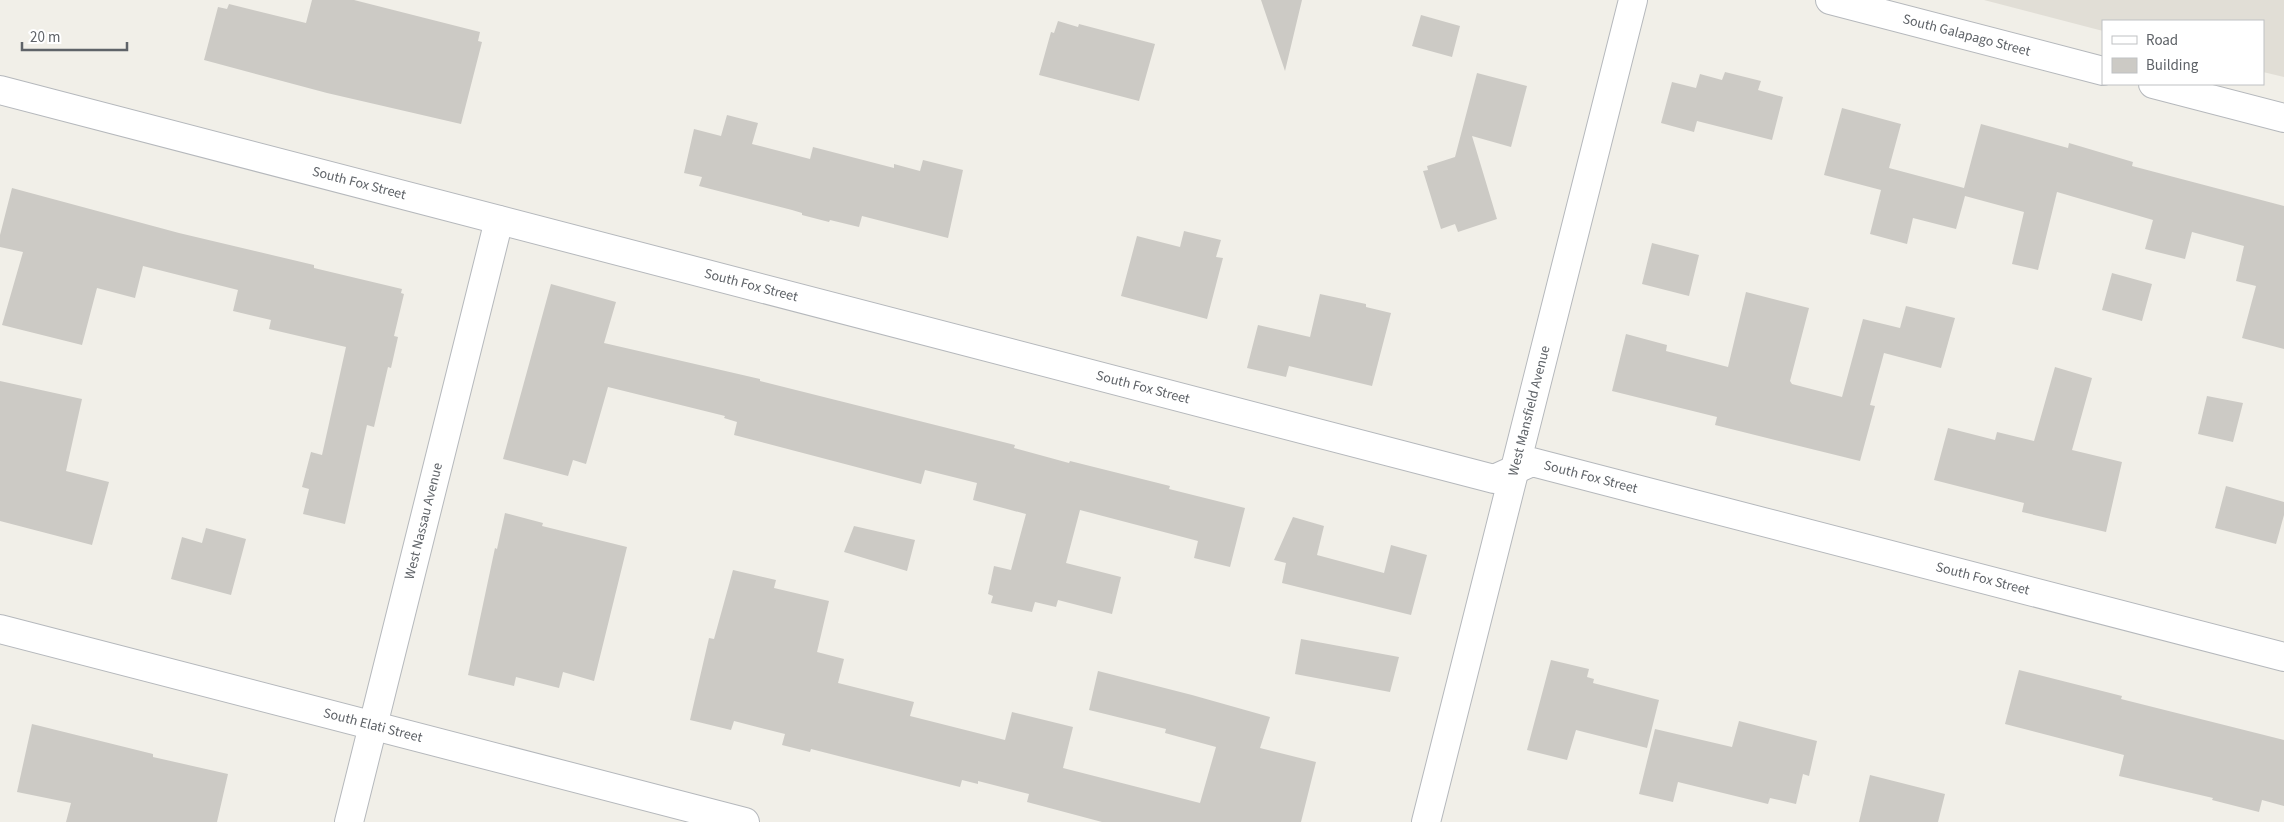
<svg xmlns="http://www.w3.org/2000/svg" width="2284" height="822" font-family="'Source Sans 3',sans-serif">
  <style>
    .education { fill: #e1ded6 }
    .building { fill: #cccac5 }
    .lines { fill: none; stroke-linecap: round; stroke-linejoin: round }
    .minor-casing { stroke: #b5b8bc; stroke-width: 30 }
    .minor { stroke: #fff; stroke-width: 28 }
    .labels { text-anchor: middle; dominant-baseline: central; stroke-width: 5; stroke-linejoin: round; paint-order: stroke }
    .street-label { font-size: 14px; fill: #5f6368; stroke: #fff }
  </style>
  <rect width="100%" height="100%" fill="#f1efe8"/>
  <!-- education -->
  <path class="education" d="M 1984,0 L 2284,0 L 2284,77 L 2263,72 L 2263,21 L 2103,21 L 2103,31 Z"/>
  <!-- building -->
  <path class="building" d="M 312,0 L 354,0 L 480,32 L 478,41 L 482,42 L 461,124 L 327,93 L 204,60 L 218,7 L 227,9 L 229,4 L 306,23 Z
    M 1261,0 L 1302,0 L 1285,71 Z
    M 1421,15 L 1460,26 L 1452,57 L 1412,46 Z
    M 1058,21 L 1078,27 L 1079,24 L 1155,44 L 1139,101 L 1039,75 L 1051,32 L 1054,33 Z
    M 1725,72 L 1761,81 L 1758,90 L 1783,97 L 1772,140 L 1697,121 L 1694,132 L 1661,123 L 1672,82 L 1696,88 L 1700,74 L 1722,80 Z
    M 1477,73 L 1527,86 L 1511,147 L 1472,136 L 1497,219 L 1458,232 L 1455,224 L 1441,229 L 1423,171 L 1428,170 L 1427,166 L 1455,157 Z
    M 1842,108 L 1901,124 L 1889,168 L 1964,188 L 1981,124 L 2068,148 L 2069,143 L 2133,162 L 2132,166 L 2284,206 L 2284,349 L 2242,338 L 2256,286 L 2236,281 L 2244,246 L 2192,232 L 2185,259 L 2145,249 L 2153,220 L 2057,192 L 2038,270 L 2012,264 L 2024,212 L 1965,196 L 1956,229 L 1913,218 L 1907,244 L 1870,234 L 1881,190 L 1824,175 Z
    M 727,115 L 758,123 L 752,144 L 810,159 L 813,147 L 894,168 L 894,164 L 920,171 L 923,160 L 963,170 L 948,238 L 862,216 L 859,227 L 830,220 L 829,222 L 802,215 L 802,213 L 792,210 L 699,186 L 702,177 L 684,173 L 694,129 L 721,136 Z
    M 12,188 L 179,233 L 314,265 L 314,268 L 402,289 L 401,293 L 404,294 L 394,336 L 398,337 L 391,368 L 388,367 L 374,427 L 367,425 L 345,524 L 303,514 L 309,489 L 302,487 L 311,452 L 322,455 L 346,347 L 269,329 L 271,320 L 233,311 L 238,290 L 143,266 L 135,298 L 97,288 L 82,345 L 2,325 L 23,252 L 0,247 L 0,235 Z
    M 1184,231 L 1221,240 L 1216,257 L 1223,258 L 1207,319 L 1121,296 L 1137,236 L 1180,247 Z
    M 1652,243 L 1699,255 L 1689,296 L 1642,284 Z
    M 2112,273 L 2152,284 L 2142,321 L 2102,310 Z
    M 551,284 L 616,302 L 604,343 L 760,379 L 760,381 L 1015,445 L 1014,448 L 1069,463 L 1070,461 L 1170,486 L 1169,489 L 1245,508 L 1230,567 L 1194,558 L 1198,541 L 1080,510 L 1066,563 L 1121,577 L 1112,614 L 1058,600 L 1056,607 L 1035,602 L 1032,612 L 991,603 L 993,596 L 988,594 L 994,566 L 1011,570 L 1026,514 L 973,500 L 977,483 L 925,470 L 921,484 L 734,435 L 737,422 L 724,418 L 725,416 L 608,387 L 586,464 L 573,460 L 568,476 L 503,459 Z
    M 1746,292 L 1809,308 L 1790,381 L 1792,384 L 1842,397 L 1863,319 L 1900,328 L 1906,306 L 1955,318 L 1941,368 L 1884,353 L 1870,405 L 1875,406 L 1860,461 L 1715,425 L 1717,417 L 1612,391 L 1626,334 L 1667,345 L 1666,351 L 1728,367 Z
    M 1320,294 L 1366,304 L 1366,307 L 1391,313 L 1372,386 L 1289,366 L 1286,377 L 1247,368 L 1258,325 L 1310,337 Z
    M 2055,367 L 2092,378 L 2072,450 L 2122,462 L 2106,532 L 2022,512 L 2024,503 L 1934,480 L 1948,428 L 1995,440 L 1997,432 L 2034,441 Z
    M 0,381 L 82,399 L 66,471 L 109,482 L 92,545 L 0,521 Z
    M 2207,396 L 2243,403 L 2233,442 L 2198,434 Z
    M 2226,486 L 2284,502 L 2284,515 L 2276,544 L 2215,528 Z
    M 505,513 L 543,523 L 542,526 L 627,547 L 594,681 L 563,672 L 559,688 L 516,677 L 514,686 L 468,675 L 495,548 L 497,549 Z
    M 1293,517 L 1324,526 L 1317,555 L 1384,573 L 1391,545 L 1427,555 L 1411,615 L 1282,583 L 1286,563 L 1274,560 Z
    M 854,526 L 915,540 L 907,571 L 844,552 Z
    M 206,528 L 246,539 L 231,595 L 171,579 L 182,537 L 202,543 Z
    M 733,570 L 776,580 L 774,588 L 829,601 L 817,652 L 844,659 L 838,683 L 914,702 L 910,716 L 1005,740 L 1012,712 L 1073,727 L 1063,768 L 1200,803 L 1216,747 L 1165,733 L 1166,729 L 1089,710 L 1098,671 L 1192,695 L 1270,717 L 1260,748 L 1316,762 L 1301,822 L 1102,822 L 1027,802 L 1029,794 L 978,781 L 978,784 L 962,780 L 960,787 L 811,749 L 810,752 L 782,745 L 785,734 L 734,721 L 731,730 L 690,720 L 709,638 L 714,639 Z
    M 1301,639 L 1399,657 L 1390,692 L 1295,674 Z
    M 1551,660 L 1589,669 L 1587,677 L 1594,679 L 1593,683 L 1659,700 L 1647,748 L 1576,730 L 1567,760 L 1527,750 Z
    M 2019,670 L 2122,696 L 2121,699 L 2284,740 L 2284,806 L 2262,800 L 2259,812 L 2212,800 L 2213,798 L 2119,776 L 2124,755 L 2005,724 Z
    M 1739,721 L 1817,741 L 1809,776 L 1803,774 L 1796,804 L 1770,798 L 1768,804 L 1678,782 L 1673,802 L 1639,794 L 1655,729 L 1732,747 Z
    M 32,724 L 153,754 L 153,757 L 228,774 L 217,822 L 66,822 L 71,803 L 17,792 Z
    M 1870,775 L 1945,794 L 1938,822 L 1859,822 Z"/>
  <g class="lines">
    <defs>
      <g id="minor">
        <path id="s1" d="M 1830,0 L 2103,71"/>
        <path d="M 2153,84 L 2284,118"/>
        <path id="s2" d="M 0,90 L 1494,479 L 1532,462 L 2284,657"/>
        <path id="s3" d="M 0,629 L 745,822"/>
        <path id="s4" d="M 349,822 L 499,220"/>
        <path id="s5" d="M 1426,822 L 1633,0"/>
      </g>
    </defs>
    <!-- minor casing -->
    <use href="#minor" class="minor-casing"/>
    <!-- minor -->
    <use href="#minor" class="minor"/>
  </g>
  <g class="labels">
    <!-- street labels -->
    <g class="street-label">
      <text stroke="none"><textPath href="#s1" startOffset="141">South Galapago Street</textPath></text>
      <text stroke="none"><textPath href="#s2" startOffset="371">South Fox Street</textPath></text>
      <text stroke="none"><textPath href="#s2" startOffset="776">South Fox Street</textPath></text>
      <text stroke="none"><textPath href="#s2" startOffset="1181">South Fox Street</textPath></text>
      <text stroke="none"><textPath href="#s5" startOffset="424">West Mansfield Avenue</textPath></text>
      <text stroke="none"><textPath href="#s2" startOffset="1646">South Fox Street</textPath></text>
      <text stroke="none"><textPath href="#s4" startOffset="310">West Nassau Avenue</textPath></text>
      <text stroke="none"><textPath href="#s2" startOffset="2051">South Fox Street</textPath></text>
      <text stroke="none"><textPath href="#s3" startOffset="385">South Elati Street</textPath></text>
    </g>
  </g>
  <!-- legend -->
  <rect x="2102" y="20" width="162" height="65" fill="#ffffff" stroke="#bfc1c3"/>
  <rect x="2112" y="36" width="25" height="8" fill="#ffffff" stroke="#bfc1c3"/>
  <text x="2146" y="45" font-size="15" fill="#5f6368">Road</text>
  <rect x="2112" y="58" width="25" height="15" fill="#cccac5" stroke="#bfc1c3"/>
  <text x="2146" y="70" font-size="15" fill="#5f6368">Building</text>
  <!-- scale -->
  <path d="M22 42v8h105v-8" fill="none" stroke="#5f6368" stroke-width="2.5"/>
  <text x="30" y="42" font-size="15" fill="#5f6368" stroke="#ffffff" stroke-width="4" paint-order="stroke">20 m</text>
</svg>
